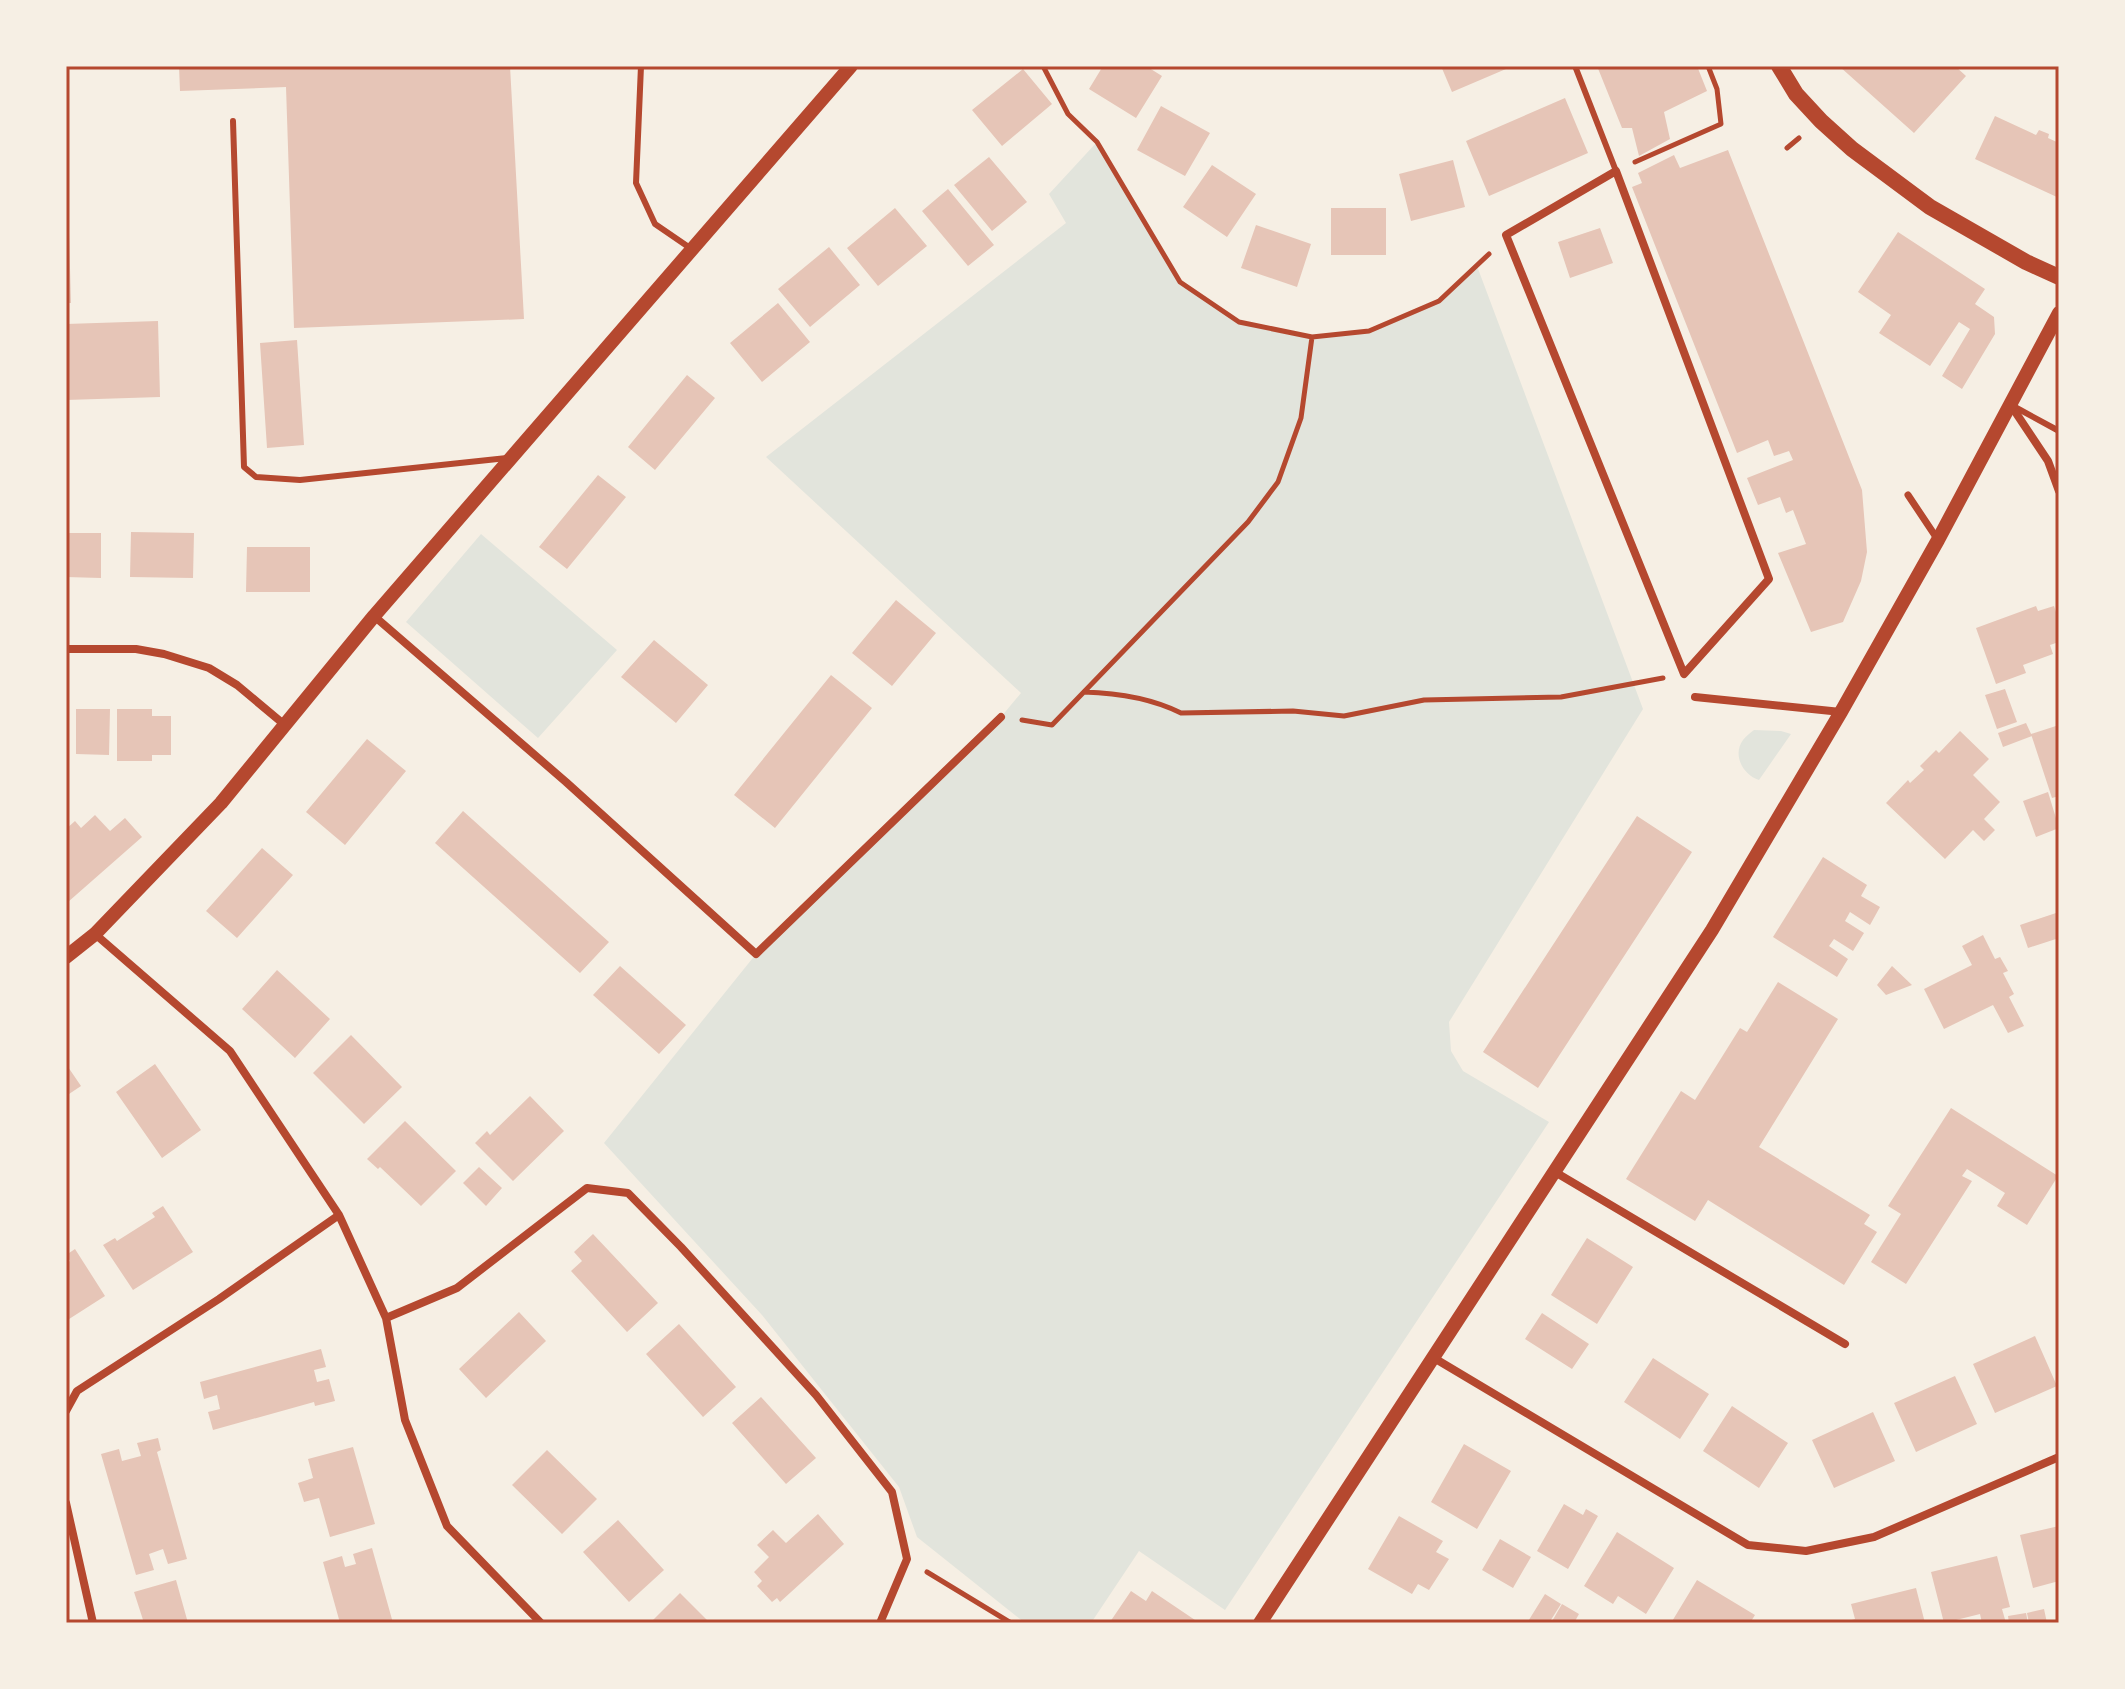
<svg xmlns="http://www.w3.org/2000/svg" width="2125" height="1689" font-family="'Asap Condensed',sans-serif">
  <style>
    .green { fill: #e2e4dc }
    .building { fill: #e6c5b7 }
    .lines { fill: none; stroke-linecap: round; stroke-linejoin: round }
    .path { stroke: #b5482f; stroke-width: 5 }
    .service { stroke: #b5482f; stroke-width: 6 }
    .pedestrian { stroke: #b5482f; stroke-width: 7 }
    .minor { stroke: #b5482f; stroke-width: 8 }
    .tertiary { stroke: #b5482f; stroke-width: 14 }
    .secondary { stroke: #b5482f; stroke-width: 16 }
    .neatline { fill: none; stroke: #b5482f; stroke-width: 3 }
  </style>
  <rect width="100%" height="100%" fill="#f6efe4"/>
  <!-- green -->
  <path class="green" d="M 1097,142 L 1180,282 L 1239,322 L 1312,337 L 1369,331 L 1439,301 L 1477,266 L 1643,709 L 1449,1022 L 1451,1051 L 1463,1071 L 1549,1122 L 1225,1610 L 1139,1551 L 1091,1623 L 1025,1623 L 917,1537 L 899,1487 L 762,1315 L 604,1143 L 756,954 L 1001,717 L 1021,693 L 766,457 L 1066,223 L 1049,194 Z
    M 481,534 L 617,650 L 538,738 L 406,622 Z
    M 1754,730 L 1781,731 L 1791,734 L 1759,780 C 1743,775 1732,755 1743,740 C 1746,736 1750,733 1754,730 Z"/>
  <!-- building -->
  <path class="building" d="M 179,66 L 510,66 L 524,319 L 294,328 L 286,87 L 180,91 Z
    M 1103,66 L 1146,66 L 1162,76 L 1136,118 L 1089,89 Z
    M 1441,66 L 1513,66 L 1452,92 Z
    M 1597,66 L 1697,66 L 1707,91 L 1664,112 L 1670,139 L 1639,156 L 1632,128 L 1622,128 Z
    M 1839,66 L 1955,66 L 1966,76 L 1914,133 Z
    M 1023,69 L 1052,104 L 1002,146 L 972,110 Z
    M 1565,98 L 1588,153 L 1489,196 L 1466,141 Z
    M 1161,106 L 1210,133 L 1185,176 L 1137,150 Z
    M 1995,116 L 2036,135 L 2039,130 L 2049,134 L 2048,138 L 2059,143 L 2059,198 L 1975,159 Z
    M 1728,150 L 1862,490 L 1867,552 L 1861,581 L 1843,622 L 1811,632 L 1778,553 L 1806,544 L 1793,510 L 1786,513 L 1780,497 L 1758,505 L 1747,478 L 1793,460 L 1789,451 L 1774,456 L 1768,440 L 1737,453 L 1632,187 L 1642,183 L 1638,173 L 1674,155 L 1680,168 Z
    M 989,157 L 1027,202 L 992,231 L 954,185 Z
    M 1453,160 L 1465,207 L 1411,221 L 1399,174 Z
    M 1212,165 L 1256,194 L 1227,237 L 1183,207 Z
    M 948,189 L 994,245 L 968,266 L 922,211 Z
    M 895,208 L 927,246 L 878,286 L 847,248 Z
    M 1331,208 L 1386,208 L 1386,255 L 1331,255 Z
    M 1256,225 L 1311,244 L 1297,287 L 1241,268 Z
    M 1600,228 L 1613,263 L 1570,278 L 1558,242 Z
    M 1898,232 L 1985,289 L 1975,304 L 1994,317 L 1995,334 L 1962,389 L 1942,376 L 1970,329 L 1959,322 L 1930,366 L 1879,333 L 1891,315 L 1858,292 Z
    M 66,233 L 69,233 L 71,303 L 66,303 Z
    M 829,247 L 860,285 L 810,327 L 778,289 Z
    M 778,303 L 810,342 L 762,382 L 730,343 Z
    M 158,321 L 160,397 L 66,400 L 66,324 Z
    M 297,340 L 304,445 L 267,448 L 260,343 Z
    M 687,375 L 715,398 L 655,470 L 628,447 Z
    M 598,475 L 626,497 L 567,569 L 539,547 Z
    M 131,532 L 194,533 L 193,578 L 130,577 Z
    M 66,533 L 101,533 L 101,578 L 66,577 Z
    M 247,547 L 310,547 L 310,592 L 246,592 Z
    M 896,600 L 936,633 L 892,686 L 852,653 Z
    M 2036,606 L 2038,611 L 2054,606 L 2059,621 L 2059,642 L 2050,645 L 2053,654 L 2023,665 L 2026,673 L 1996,684 L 1976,628 Z
    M 654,640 L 708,685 L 676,723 L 621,677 Z
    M 831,675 L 872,708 L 775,828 L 734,795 Z
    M 2005,689 L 2017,722 L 1997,729 L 1985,695 Z
    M 76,709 L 110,709 L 109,755 L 76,754 Z
    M 117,709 L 152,709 L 152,716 L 171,716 L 171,755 L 152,755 L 152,761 L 117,761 Z
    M 2026,723 L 2032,736 L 2003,747 L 1998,733 Z
    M 2059,725 L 2059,796 L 2052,798 L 2031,734 Z
    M 1960,731 L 1989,759 L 1973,775 L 2000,802 L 1984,819 L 1995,830 L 1984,841 L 1973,830 L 1945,859 L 1886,803 L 1908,780 L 1910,783 L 1924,770 L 1920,766 L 1936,750 L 1939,753 Z
    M 367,739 L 406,771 L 345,845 L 306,812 Z
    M 2048,792 L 2059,828 L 2036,837 L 2023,801 Z
    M 463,811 L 609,942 L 580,973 L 435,843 Z
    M 95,815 L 110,831 L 125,818 L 142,837 L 68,902 L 66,900 L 66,829 L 75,821 L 81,828 Z
    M 1637,816 L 1692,852 L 1538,1088 L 1483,1052 Z
    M 262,848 L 293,875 L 237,938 L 206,911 Z
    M 1823,857 L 1867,885 L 1861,896 L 1880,907 L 1870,925 L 1850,912 L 1845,921 L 1864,933 L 1853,951 L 1834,939 L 1829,946 L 1848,959 L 1837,977 L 1773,937 Z
    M 2059,912 L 2059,938 L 2028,948 L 2020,925 Z
    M 1983,935 L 1995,959 L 2000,957 L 2008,971 L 2003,973 L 2014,994 L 2009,997 L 2024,1026 L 2008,1033 L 1993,1005 L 1944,1029 L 1924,989 L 1972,965 L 1962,946 Z
    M 620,966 L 686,1025 L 659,1054 L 593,995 Z
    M 1892,966 L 1912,985 L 1886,995 L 1877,985 Z
    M 277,970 L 330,1019 L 295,1058 L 242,1009 Z
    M 1778,982 L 1838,1019 L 1759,1147 L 1870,1215 L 1864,1224 L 1877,1232 L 1844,1285 L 1708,1200 L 1695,1221 L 1626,1179 L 1681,1091 L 1695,1100 L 1740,1028 L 1747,1032 Z
    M 351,1035 L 402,1087 L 364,1124 L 313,1073 Z
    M 66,1064 L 81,1086 L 66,1096 Z
    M 155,1064 L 201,1130 L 162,1158 L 116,1092 Z
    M 530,1096 L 564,1131 L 513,1181 L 475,1143 L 487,1131 L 490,1135 Z
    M 1951,1108 L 2058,1176 L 2027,1225 L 1997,1206 L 2005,1193 L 1967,1169 L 1962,1176 L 1972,1181 L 1906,1284 L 1871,1262 L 1901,1214 L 1888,1206 Z
    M 405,1121 L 456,1171 L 421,1206 L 380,1167 L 378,1169 L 367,1159 Z
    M 479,1167 L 502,1188 L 486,1206 L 463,1183 Z
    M 163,1206 L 193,1252 L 133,1290 L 103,1245 L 115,1238 L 117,1241 L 155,1217 L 152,1213 Z
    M 593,1234 L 658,1303 L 627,1332 L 571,1271 L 582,1261 L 574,1252 Z
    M 1587,1238 L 1633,1267 L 1597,1324 L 1551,1295 Z
    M 75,1249 L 105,1296 L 66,1321 L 66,1263 L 70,1261 L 66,1255 Z
    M 519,1312 L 546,1341 L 486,1398 L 459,1369 Z
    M 1542,1313 L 1589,1344 L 1572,1369 L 1525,1339 Z
    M 679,1324 L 736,1387 L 703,1417 L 646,1354 Z
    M 2035,1336 L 2057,1386 L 1995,1413 L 1973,1364 Z
    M 321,1349 L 326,1367 L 314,1370 L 317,1382 L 329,1379 L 335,1401 L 315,1406 L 314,1402 L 213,1430 L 208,1412 L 220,1409 L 217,1395 L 204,1399 L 200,1382 Z
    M 1653,1358 L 1709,1394 L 1680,1439 L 1624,1402 Z
    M 1955,1376 L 1977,1424 L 1916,1452 L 1894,1403 Z
    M 761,1397 L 816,1458 L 786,1484 L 732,1423 Z
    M 1732,1406 L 1788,1443 L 1759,1488 L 1703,1451 Z
    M 1873,1412 L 1895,1461 L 1834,1488 L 1812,1440 Z
    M 158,1438 L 161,1450 L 157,1452 L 187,1559 L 168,1564 L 163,1549 L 149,1554 L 154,1570 L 136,1575 L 101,1454 L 119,1449 L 122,1461 L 141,1456 L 137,1443 Z
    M 1464,1444 L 1511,1471 L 1477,1529 L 1431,1502 Z
    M 353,1447 L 375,1524 L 330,1537 L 319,1498 L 304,1502 L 298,1483 L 313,1478 L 308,1459 Z
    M 547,1450 L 597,1499 L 562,1534 L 512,1485 Z
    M 1564,1504 L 1583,1515 L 1586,1509 L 1598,1516 L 1568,1569 L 1537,1551 Z
    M 818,1514 L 844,1544 L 780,1602 L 777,1598 L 772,1602 L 757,1586 L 762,1581 L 754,1572 L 769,1557 L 757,1545 L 773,1530 L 786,1543 Z
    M 1399,1516 L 1443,1541 L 1436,1552 L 1449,1559 L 1429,1590 L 1418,1584 L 1412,1594 L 1368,1569 Z
    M 618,1520 L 664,1570 L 629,1602 L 583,1552 Z
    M 2059,1526 L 2059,1581 L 2033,1588 L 2020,1535 Z
    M 1617,1532 L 1674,1568 L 1646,1614 L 1618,1596 L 1613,1604 L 1584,1586 Z
    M 1500,1539 L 1531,1557 L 1513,1588 L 1482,1570 Z
    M 372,1548 L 393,1623 L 340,1623 L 323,1562 L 342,1556 L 345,1567 L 356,1564 L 353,1554 Z
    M 1997,1556 L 2010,1607 L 2002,1609 L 2006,1623 L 1982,1623 L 1980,1614 L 1944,1623 L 1931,1572 Z
    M 176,1580 L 188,1623 L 144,1623 L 134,1592 Z
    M 1697,1580 L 1755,1615 L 1750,1623 L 1671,1623 Z
    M 1916,1588 L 1925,1623 L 1842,1623 L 1855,1619 L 1851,1604 Z
    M 1131,1591 L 1146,1601 L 1152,1591 L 1195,1620 L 1193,1623 L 1112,1623 L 1110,1622 Z
    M 680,1593 L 710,1623 L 650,1623 Z
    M 1545,1594 L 1561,1604 L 1549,1623 L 1527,1623 Z
    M 1562,1604 L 1579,1614 L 1574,1623 L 1551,1623 Z
    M 2044,1609 L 2047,1623 L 2029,1623 L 2027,1613 Z
    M 2026,1613 L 2028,1623 L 2009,1623 L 2008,1616 Z"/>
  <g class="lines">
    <!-- path -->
    <path class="path" d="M 1043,66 L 1068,114 L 1097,142 L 1180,282 L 1239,322 L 1312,337 L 1369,331 L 1439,301 L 1489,254
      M 1787,148 L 1799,138
      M 1635,162 L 1721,124 L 1717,89 L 1708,66
      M 1084,692 C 1118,693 1151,698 1181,713 L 1293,711 L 1344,716 L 1424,700 L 1561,697 L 1663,678
      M 1022,720 L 1052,725 L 1248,522 L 1278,482 L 1301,418 L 1312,337
      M 927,1572 L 1011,1623"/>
    <!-- service -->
    <path class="service" d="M 641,66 L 636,183 L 655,224 L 693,250
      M 1575,66 L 1616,171
      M 233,121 L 244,467 L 256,477 L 300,480 L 507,458
      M 2013,406 L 2059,431"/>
    <!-- pedestrian -->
    <path class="pedestrian" d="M 1908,495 L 1938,540"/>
    <!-- minor -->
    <path class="minor" d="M 1616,171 L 1769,579 L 1684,674 L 1506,235 Z
      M 2010,404 L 2048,461 L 2059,491
      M 374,616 L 566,782 L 756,954 L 1001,717
      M 66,649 L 136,649 L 164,654 L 209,668 L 237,685 L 286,726
      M 1695,697 L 1841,712
      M 95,934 L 230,1051 L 339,1215 L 386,1318 L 405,1420 L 447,1526 L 541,1623
      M 1555,1172 L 1845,1344
      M 386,1318 L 457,1288 L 587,1188 L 628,1193 L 681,1247 L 816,1395 L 892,1492 L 907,1559 L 880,1623
      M 1434,1358 L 1748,1545 L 1806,1551 L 1874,1537 L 2059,1457
      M 66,1411 L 77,1391 L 219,1299 L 339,1215
      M 66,1503 L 93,1623"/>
    <!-- tertiary -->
    <path class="tertiary" d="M 66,957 L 95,934 L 221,803 L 374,616 L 851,66
      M 1260,1623 L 1712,930 L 1841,712 L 1938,540 L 2059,313"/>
    <!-- secondary -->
    <path class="secondary" d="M 1779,66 L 1796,94 L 1821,121 L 1852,149 L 1930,207 L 2026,262 L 2059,277"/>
  </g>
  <!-- border -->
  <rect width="2125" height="1689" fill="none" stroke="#f6efe4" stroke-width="136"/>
  <rect x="68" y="68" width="1989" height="1553" class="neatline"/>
</svg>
